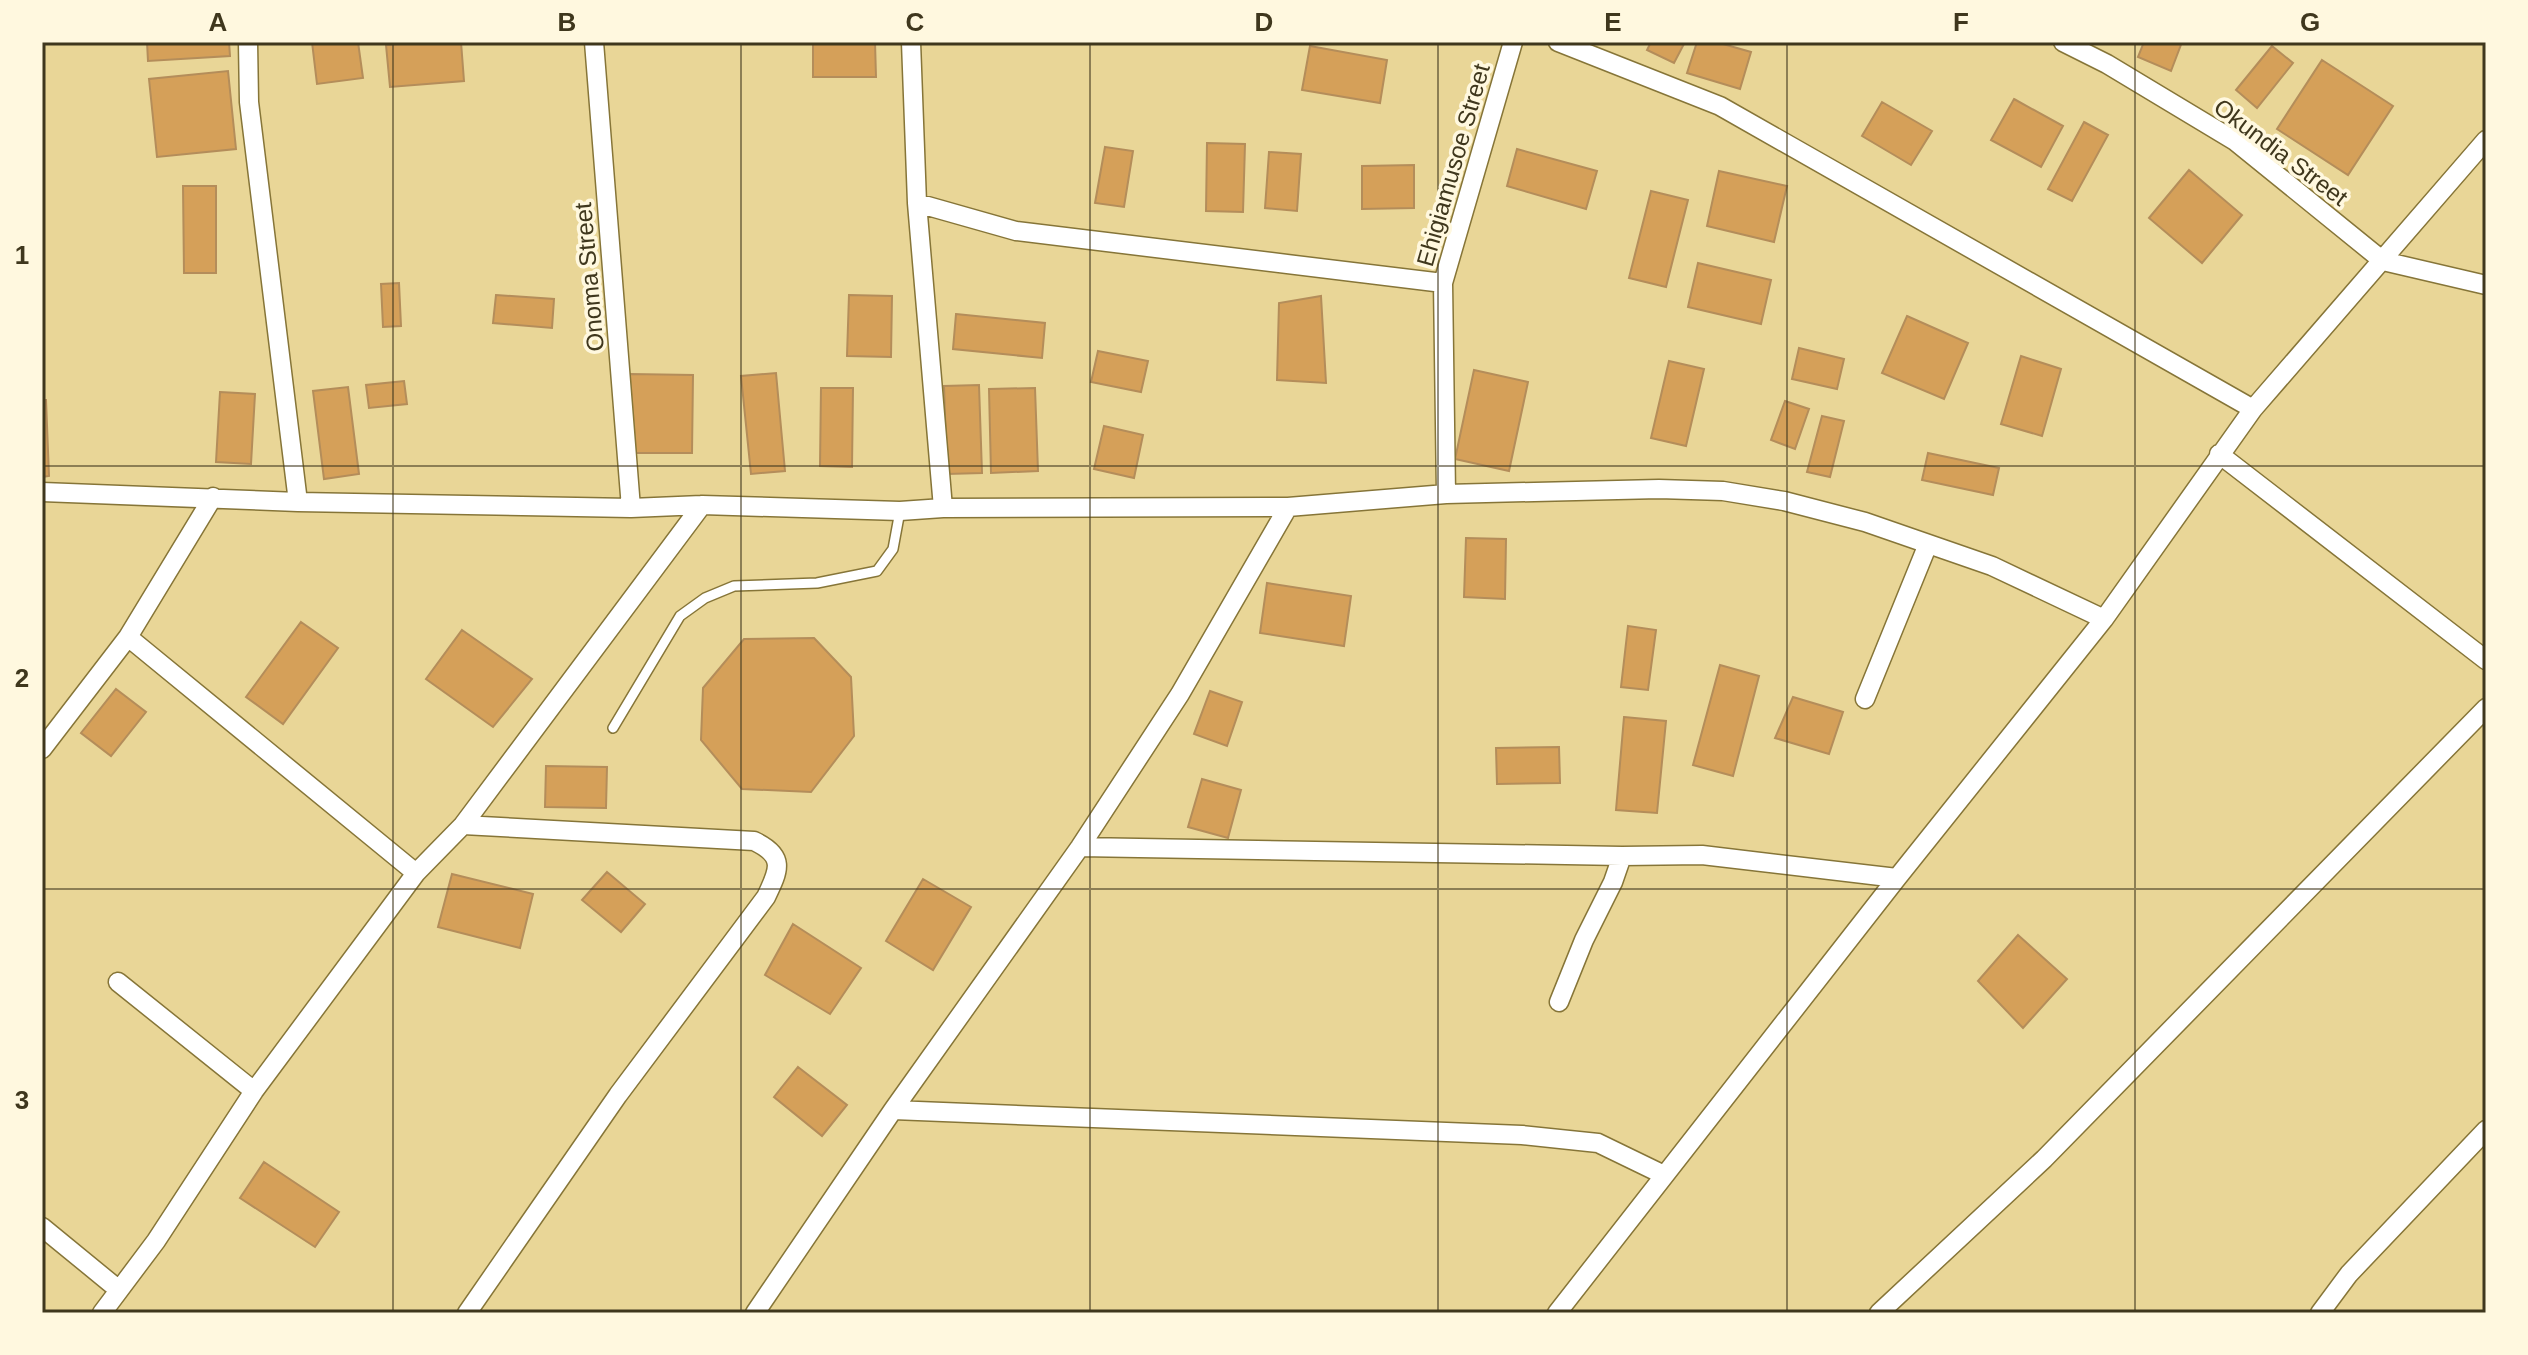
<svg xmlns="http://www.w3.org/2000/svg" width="2528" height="1355" font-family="Arial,sans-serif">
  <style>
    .building { fill: #d5a059; stroke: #b48d5a; stroke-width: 2 }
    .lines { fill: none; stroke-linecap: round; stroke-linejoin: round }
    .service-casing { stroke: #867538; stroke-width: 12 }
    .minor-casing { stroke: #867538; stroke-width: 21 }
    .service { stroke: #fff; stroke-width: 9 }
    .minor { stroke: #fff; stroke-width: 18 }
    .grid { fill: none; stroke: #3f371d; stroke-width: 2; stroke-opacity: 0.55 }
    .labels { text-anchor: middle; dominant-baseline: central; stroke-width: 7; stroke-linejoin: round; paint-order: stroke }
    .street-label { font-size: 24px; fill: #3f371d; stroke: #fff8df }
    .neatline { fill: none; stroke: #3f371d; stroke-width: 3 }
    .grid-label { font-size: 26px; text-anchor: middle; font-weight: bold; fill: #3f371d }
  </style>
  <rect width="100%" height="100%" fill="#e9d697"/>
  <!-- building -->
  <path class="building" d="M 147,42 L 229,42 L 230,56 L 148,61 Z
    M 312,42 L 358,42 L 363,78 L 317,84 Z
    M 428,42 L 461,42 L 464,81 L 390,87 L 386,45 Z
    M 813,42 L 875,42 L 876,77 L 813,77 Z
    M 1651,42 L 1685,42 L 1674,63 L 1647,50 Z
    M 1697,42 L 1716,42 L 1751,52 L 1740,89 L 1687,73 Z
    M 2144,42 L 2182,42 L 2171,71 L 2138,57 Z
    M 1310,46 L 1387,60 L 1380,103 L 1302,90 Z
    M 2272,46 L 2293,63 L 2257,108 L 2236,90 Z
    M 2322,60 L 2393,106 L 2348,175 L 2277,129 Z
    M 228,71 L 236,149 L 157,157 L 149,79 Z
    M 2014,99 L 2063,126 L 2041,167 L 1991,140 Z
    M 1882,102 L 1932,131 L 1911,165 L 1862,136 Z
    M 2084,122 L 2108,135 L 2072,201 L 2048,189 Z
    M 1207,143 L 1245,144 L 1243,212 L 1206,211 Z
    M 1105,147 L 1133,151 L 1124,207 L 1095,203 Z
    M 1517,149 L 1597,171 L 1586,209 L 1507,186 Z
    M 1269,152 L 1301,154 L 1297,211 L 1265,208 Z
    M 1414,165 L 1414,208 L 1362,209 L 1362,166 Z
    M 2189,170 L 2242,215 L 2202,263 L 2149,218 Z
    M 1719,171 L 1787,186 L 1774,242 L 1707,226 Z
    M 183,186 L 216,186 L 216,273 L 184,273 Z
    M 1651,191 L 1688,200 L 1666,287 L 1629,278 Z
    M 1698,263 L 1771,280 L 1761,324 L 1688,307 Z
    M 399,283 L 401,326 L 383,327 L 381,284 Z
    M 496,295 L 554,299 L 552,328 L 493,323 Z
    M 849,295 L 892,296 L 891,357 L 847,356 Z
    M 1321,296 L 1326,383 L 1277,380 L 1279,303 Z
    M 956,314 L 1045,323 L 1042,358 L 953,349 Z
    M 1907,316 L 1968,343 L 1944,399 L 1882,373 Z
    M 1799,348 L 1844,359 L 1837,389 L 1792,379 Z
    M 1098,351 L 1148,361 L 1141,392 L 1091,382 Z
    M 2021,356 L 2061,369 L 2042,436 L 2001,424 Z
    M 1669,361 L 1704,369 L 1686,446 L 1651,438 Z
    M 1474,370 L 1528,382 L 1509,471 L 1455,459 Z
    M 776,373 L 785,471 L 751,474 L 741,376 Z
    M 630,374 L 693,375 L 692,453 L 628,453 Z
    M 404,381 L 407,404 L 369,408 L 366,385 Z
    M 979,385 L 982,473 L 947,474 L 944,386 Z
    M 348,387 L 359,474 L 324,479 L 313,391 Z
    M 821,388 L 853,388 L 852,467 L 820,466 Z
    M 1035,388 L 1038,471 L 991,473 L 989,389 Z
    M 220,392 L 255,394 L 251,464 L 216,462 Z
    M 42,400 L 46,400 L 49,476 L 42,477 Z
    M 1785,401 L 1809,409 L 1795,449 L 1771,440 Z
    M 1822,416 L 1844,421 L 1830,477 L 1807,472 Z
    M 1104,426 L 1143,435 L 1134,478 L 1094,469 Z
    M 1928,453 L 1999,468 L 1993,495 L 1922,480 Z
    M 1466,538 L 1506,539 L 1505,599 L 1464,597 Z
    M 1267,583 L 1351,596 L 1344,646 L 1260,633 Z
    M 301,622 L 338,648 L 283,724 L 246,697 Z
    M 1628,626 L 1656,630 L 1648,690 L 1621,687 Z
    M 462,630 L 532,679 L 493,727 L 426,679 Z
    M 814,638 L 851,677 L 854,736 L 811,792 L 742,789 L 701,740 L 703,688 L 744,639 Z
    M 1720,665 L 1759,676 L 1733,776 L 1693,765 Z
    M 116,689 L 146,712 L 111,756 L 81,733 Z
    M 1210,691 L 1242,702 L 1227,746 L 1194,734 Z
    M 1793,697 L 1843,712 L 1829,754 L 1775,738 Z
    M 1624,717 L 1666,721 L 1657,813 L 1616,810 Z
    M 1559,747 L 1560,783 L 1497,784 L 1496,748 Z
    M 546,766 L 607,767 L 606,808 L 545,807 Z
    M 1202,779 L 1241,790 L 1228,838 L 1188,827 Z
    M 607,872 L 645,904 L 621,932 L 582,900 Z
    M 452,874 L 533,894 L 520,948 L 438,927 Z
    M 923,879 L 971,907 L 933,970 L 886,941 Z
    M 793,924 L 861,968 L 830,1014 L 765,975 Z
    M 2018,935 L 2067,979 L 2023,1028 L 1978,981 Z
    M 798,1067 L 847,1105 L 822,1136 L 774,1097 Z
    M 264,1162 L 339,1212 L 315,1247 L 240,1198 Z"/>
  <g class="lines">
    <defs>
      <path id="service" d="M 613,728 L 680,616 L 705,598 L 734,586 L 817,583 L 877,571 L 893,549 L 900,511"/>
      <path id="minor" d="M 248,42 L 249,102 L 298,502
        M 594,42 L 631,508
        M 911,42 L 917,203 L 943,508
        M 1558,42 L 1720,106 L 2253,409
        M 2063,42 L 2107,64 L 2235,141 L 2383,261 L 2486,285
        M 917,203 L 1016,231 L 1443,283
        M 2219,454 L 2486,660
        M 42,492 L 298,502 L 631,508 L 702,505 L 900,511 L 943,508 L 1288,507 L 1446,494 L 1659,489 L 1723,491 L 1784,501 L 1865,522 L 1992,566 L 2104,619
        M 1446,494 L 1443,283 L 1513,42
        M 128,637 L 416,873
        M 1865,699 L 1928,544
        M 42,749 L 128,637 L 213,497
        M 463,825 L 754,841 C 786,856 779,870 766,897 L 618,1095 L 467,1313
        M 1080,847 L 1622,856 L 1702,855 L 1897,878
        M 118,982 L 254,1091
        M 1559,1002 L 1584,940 L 1613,882 L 1622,856
        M 893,1110 L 1522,1135 L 1598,1143 L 1664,1175
        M 42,1227 L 119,1290
        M 102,1313 L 156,1241 L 254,1091 L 416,873 L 463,825 L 702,505
        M 755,1313 L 893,1110 L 1080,847 L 1180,694 L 1288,507
        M 1557,1313 L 1897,878 L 2104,619 L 2253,409 L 2486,140
        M 1879,1313 L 2044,1159 L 2486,708
        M 2320,1313 L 2349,1274 L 2486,1130"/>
    </defs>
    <!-- service casing -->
    <use href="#service" class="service-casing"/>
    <!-- minor casing -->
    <use href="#minor" class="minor-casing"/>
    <!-- service -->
    <use href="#service" class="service"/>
    <!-- minor -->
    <use href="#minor" class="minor"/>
  </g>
  <!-- grid -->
  <path class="grid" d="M 393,42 L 393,1313M 741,42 L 741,1313M 1090,42 L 1090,1313M 1438,42 L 1438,1313M 1787,42 L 1787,1313M 2135,42 L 2135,1313M 42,466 L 2486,466M 42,889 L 2486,889"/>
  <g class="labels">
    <!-- street labels -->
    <g class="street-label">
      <text transform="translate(2281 152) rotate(37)">Okundia Street</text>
      <text transform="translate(1453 165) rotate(-74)">Ehigiamusoe Street</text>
      <text transform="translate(589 277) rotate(-95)">Onoma Street</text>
    </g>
  </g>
  <!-- border -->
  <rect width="2528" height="1355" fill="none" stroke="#fff8df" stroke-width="88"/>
  <rect x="44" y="44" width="2440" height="1267" class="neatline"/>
  <g class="grid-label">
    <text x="218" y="31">A</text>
    <text x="567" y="31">B</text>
    <text x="915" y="31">C</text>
    <text x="1264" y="31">D</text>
    <text x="1613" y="31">E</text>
    <text x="1961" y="31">F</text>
    <text x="2310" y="31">G</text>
    <text x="22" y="264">1</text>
    <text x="22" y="687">2</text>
    <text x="22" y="1109">3</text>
  </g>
</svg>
